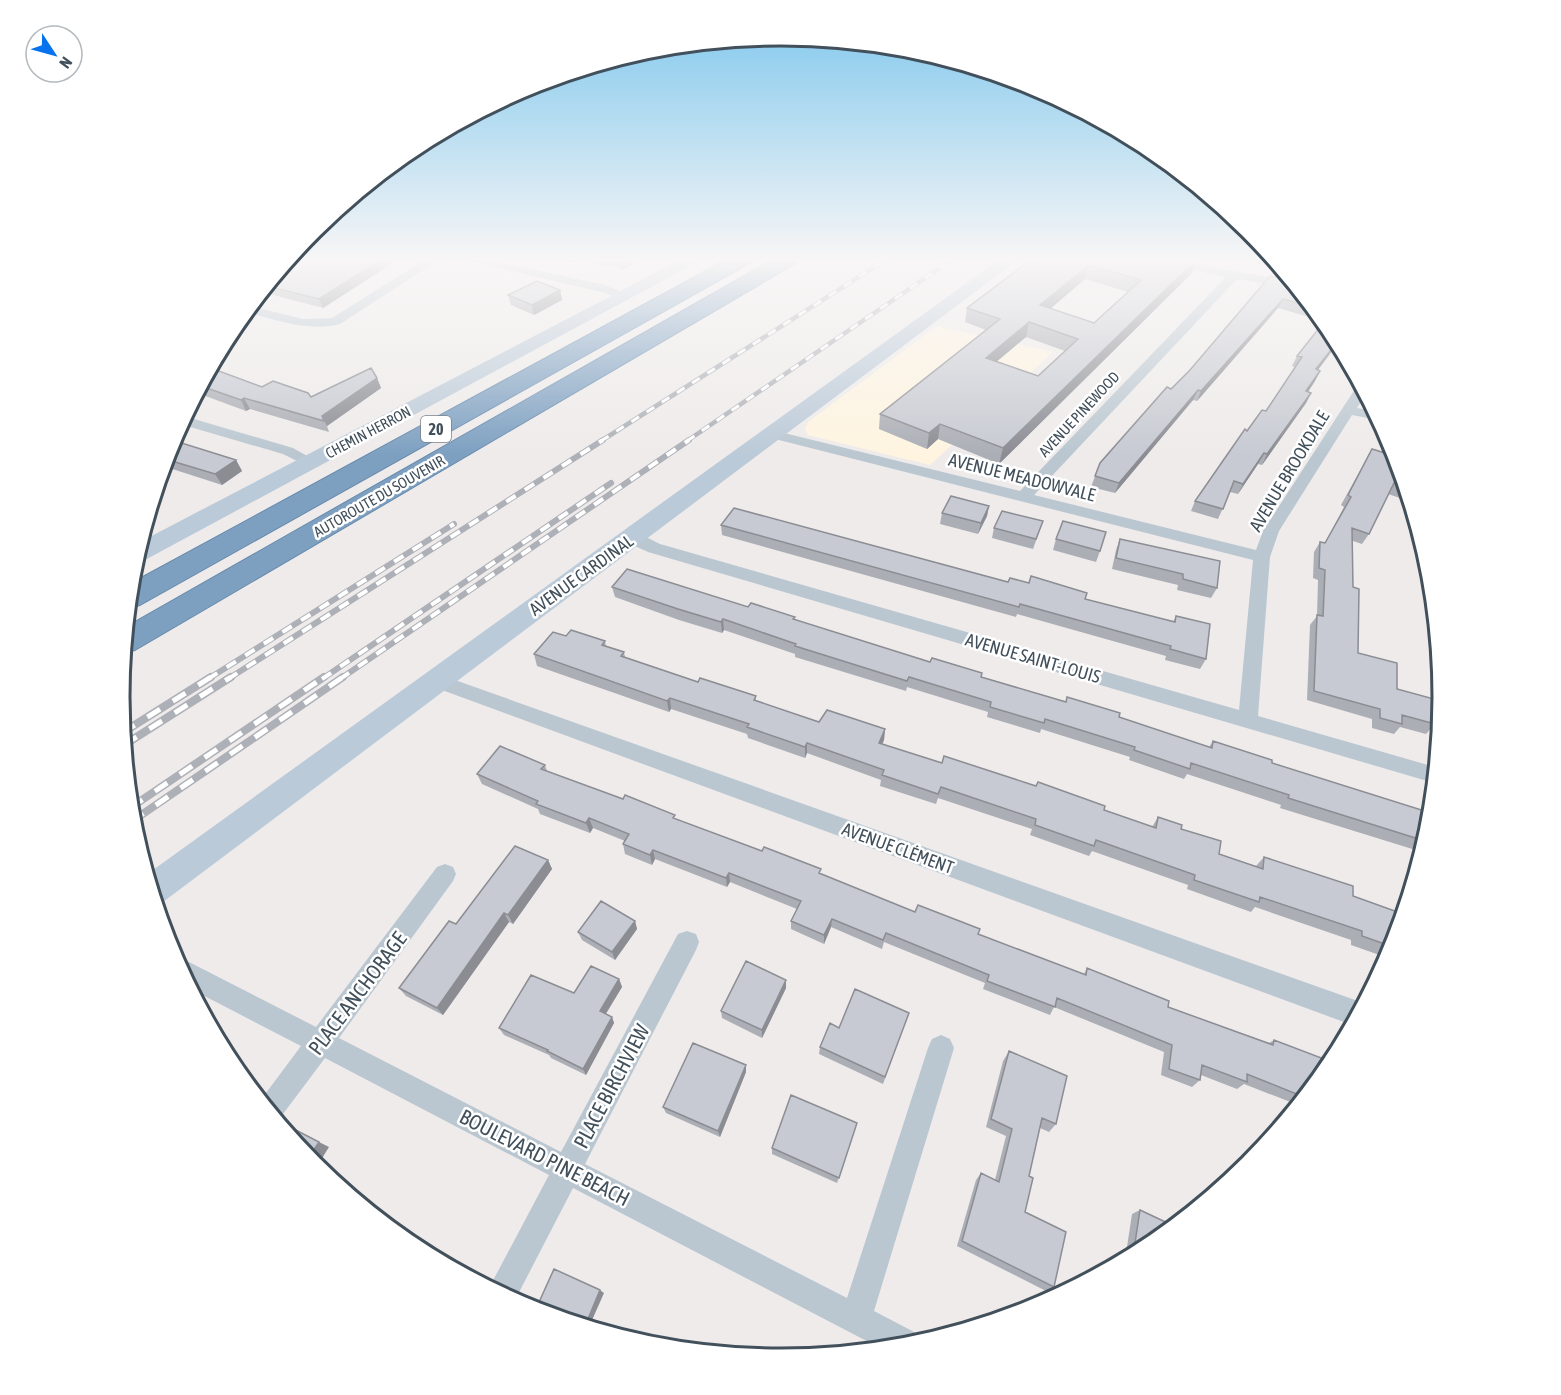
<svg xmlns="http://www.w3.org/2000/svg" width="1561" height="1395" font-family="'Asap Condensed',sans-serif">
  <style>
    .commercial { fill: #fef4e0 }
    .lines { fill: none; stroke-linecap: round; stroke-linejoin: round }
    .highway-casing { stroke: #688bad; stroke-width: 2 }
    .street { fill: #bac7d0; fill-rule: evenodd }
    .secondary { fill: #bbcad8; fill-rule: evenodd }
    .highway { fill: #7da0c1; fill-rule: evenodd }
    .rail-far2-casing { stroke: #adb1b7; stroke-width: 4.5 }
    .rail-far1-casing { stroke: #adb1b7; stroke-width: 6 }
    .rail-casing { stroke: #adb1b7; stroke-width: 8 }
    .rail-far2 { stroke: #fff; stroke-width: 3; stroke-dasharray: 9; stroke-linecap: butt }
    .rail-far1 { stroke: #fff; stroke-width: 4; stroke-dasharray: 11; stroke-linecap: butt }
    .rail { stroke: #fff; stroke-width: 5; stroke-dasharray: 15; stroke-linecap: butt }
    .wall { fill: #abaeb5; fill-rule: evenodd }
    .shaded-wall { fill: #8b8d93 }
    .building { fill: #c7cad2; stroke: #8b8d93; stroke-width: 1.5; fill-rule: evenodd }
    .labels { text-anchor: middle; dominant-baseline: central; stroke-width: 5; stroke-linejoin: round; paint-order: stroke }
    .far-street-label { font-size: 15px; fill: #42505b; stroke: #fff }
    .shield { fill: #fff; stroke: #7b848c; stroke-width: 1.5 }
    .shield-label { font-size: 16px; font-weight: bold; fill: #42505b }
    .street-label { font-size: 18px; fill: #42505b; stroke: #fff }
    .near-street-label { font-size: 21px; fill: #42505b; stroke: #fff }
    .rim { fill: none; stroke: #42505b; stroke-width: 3 }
  </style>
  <rect width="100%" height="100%" fill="#efebeb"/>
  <!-- commercial -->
  <path class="commercial" d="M 937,326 L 1053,352 L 930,465 L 808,435 L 805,429 L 808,422 Z"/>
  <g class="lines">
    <defs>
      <path id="highway" d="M 728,259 L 752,259 L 750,263 L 140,605 L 128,608 L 130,584 Z
        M 774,259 L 798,259 L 796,263 L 135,650 L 123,653 L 126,627 Z"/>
    </defs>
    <!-- highway casing -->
    <use href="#highway" class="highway-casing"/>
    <!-- street -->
    <path class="street" d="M 426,259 L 440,259 L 340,324 C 307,332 277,320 245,312 L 250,306 L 303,319 L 332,318 Z
      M 460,259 L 483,259 L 605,285 L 631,296 L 625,300 L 602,292 Z
      M 1138,259 L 1165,259 L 1291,281 L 1295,287 L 1291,288 L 1237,279 L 1034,495 L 1256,550 L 1263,531 L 1355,389 L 1360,385 L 1365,395 L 1357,408 L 1374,411 L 1378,420 L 1352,415 L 1279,531 L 1270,557 L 1258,716 L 1435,767 L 1434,783 L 648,552 L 626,542 L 624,538 L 626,534 C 638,531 649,539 660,544 L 1239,710 L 1253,560 L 767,437 L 765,434 L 772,430 L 1020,491 L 1226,277 Z
      M 184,416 L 293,448 L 318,462 L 315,465 L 305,465 L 283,454 L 180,424 Z
      M 438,674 L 1358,1001 L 1363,1003 L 1352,1025 L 431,686 L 428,681 L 431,676 Z
      M 445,864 L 453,867 L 456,874 L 453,881 L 339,1038 L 561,1152 L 678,934 L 687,931 L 696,934 L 699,942 L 696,950 L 585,1164 L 847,1298 L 928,1048 L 932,1039 L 941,1035 L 950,1039 L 954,1048 L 874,1311 L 920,1335 L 923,1342 L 909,1346 L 882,1349 L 573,1188 L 514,1302 L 489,1288 L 549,1175 L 325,1058 L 277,1122 L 260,1101 L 301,1046 L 189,988 L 175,960 L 180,958 L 189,962 L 316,1027 L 437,867 Z"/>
    <!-- secondary -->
    <path class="secondary" d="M 682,259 L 703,259 L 145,560 L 134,561 L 140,542 Z
      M 1000,259 L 1019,259 L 163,902 L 155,905 L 146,875 Z"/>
    <!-- highway -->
    <use href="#highway" class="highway"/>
    <defs>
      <path id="rail-far2" d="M 601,441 L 887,259
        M 687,441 L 953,259"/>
      <path id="rail-far1" d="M 208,679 L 454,524
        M 228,679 L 603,440
        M 322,679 L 611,483
        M 340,679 L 689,440"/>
      <path id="rail" d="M 122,733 L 211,677
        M 124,745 L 231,677
        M 130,808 L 324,677
        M 131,822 L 343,677"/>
    </defs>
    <!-- rail-far2 casing -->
    <use href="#rail-far2" class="rail-far2-casing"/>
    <!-- rail-far1 casing -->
    <use href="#rail-far1" class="rail-far1-casing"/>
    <!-- rail casing -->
    <use href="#rail" class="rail-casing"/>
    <!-- rail-far2 -->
    <use href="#rail-far2" class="rail-far2"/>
    <!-- rail-far1 -->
    <use href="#rail-far1" class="rail-far1"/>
    <!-- rail -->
    <use href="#rail" class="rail"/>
  </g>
  <!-- wall -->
  <path class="wall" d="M 288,259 L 399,259 L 323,308 L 262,292 Z
    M 554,259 L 578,259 L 572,263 Z
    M 583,259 L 643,259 L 622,270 L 609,265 L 605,267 Z
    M 1032,259 L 1206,259 L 1202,263 L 1196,262 L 1192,273 L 999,464 L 938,439 L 927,449 L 879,429 L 880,414 L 986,330 L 965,322 L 967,308 ZM 1085,279 L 1128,292 L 1094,323 L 1050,309 ZM 1026,337 L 1065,351 L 1038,376 L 997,361 Z
    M 1250,259 L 1273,259 L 1288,278 L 1275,276 L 1279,267 L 1256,264 Z
    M 1289,279 L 1323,321 L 1278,308 L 1197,401 L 1193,400 L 1115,493 L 1091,487 L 1100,463 L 1171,389 Z
    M 560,290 L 562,300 L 534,315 L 511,305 L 508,295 Z
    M 1331,330 L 1338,343 L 1318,370 L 1320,371 L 1315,381 L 1308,392 L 1311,393 L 1306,403 L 1262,465 L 1258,464 L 1238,494 L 1230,492 L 1218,519 L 1191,511 L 1195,501 L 1247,431 L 1266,411 L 1295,367 L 1292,366 L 1297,356 Z
    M 205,378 L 262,387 L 311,397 L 377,378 L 381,388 L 327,426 L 329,432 L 250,409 L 246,411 L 200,394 L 198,391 Z
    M 1384,430 L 1392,445 L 1409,501 L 1388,494 L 1369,534 L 1362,544 L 1353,541 L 1353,587 L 1358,653 L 1435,724 L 1426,734 L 1400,727 L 1394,734 L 1372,728 L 1372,719 L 1307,700 L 1310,625 L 1317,616 L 1318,580 L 1313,578 L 1314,552 L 1320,542 L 1325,543 L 1344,507 L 1341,505 L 1372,449 L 1382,452 L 1381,435 Z
    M 169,444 L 236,460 L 242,471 L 222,485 L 163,466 Z
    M 989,506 L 987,516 L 978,534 L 940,524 L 942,513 Z
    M 1043,521 L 1033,549 L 992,538 L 994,528 Z
    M 721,525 L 1008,582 L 1085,599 L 1173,622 L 1176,616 L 1206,659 L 1200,669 L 1165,660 L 1166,656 L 1017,614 L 1016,617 L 722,535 Z
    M 1056,539 L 1100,551 L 1096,562 L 1053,550 Z
    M 1120,539 L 1217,588 L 1211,598 L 1177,590 L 1178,585 L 1112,569 L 1116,550 Z
    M 1430,576 L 1435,631 L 1431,629 L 1429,578 Z
    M 612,587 L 748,607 L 795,617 L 795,620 L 930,662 L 1119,717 L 1209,747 L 1213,741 L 1272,763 L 1429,827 L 1422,852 L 1280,808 L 1281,805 L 1187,774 L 1184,779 L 1129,760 L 1130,757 L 1041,729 L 1040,733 L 987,717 L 988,712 L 907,687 L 906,691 L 795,657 L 795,654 L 724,630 L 722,633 L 679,620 L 615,597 Z
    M 566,636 L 605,641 L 606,646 L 624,652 L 625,657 L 698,682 L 756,696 L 756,701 L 819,722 L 885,729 L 884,740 L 882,744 L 942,763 L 1104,810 L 1152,827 L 1158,817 L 1181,829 L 1219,854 L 1256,866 L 1264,857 L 1353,896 L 1403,914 L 1392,951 L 1388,958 L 1351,945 L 1351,940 L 1255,907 L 1251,912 L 1187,889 L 1188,885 L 1092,851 L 1089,856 L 1030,835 L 1032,829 L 938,798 L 936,804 L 880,786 L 881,780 L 807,753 L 805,758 L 748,738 L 747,734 L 671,709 L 669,712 L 537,666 L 534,654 Z
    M 545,765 L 547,771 L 821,874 L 915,912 L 978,934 L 1084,974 L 1087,968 L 1168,1007 L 1269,1043 L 1274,1040 L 1330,1065 L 1298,1105 L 1244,1084 L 1237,1089 L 1201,1075 L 1200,1080 L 1192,1087 L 1161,1075 L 1164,1052 L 1054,1007 L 1050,1015 L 983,989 L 985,983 L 884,942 L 882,949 L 831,927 L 824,944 L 791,929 L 791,921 L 797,909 L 730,882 L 727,887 L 655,859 L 652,865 L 625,854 L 623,844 L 625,841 L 593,828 L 590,833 L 540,814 L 538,809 L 482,784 L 477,774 Z
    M 548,860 L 552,869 L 513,924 L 509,922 L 443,1015 L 406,996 L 399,988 L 456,924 Z
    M 635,921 L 637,929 L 615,960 L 582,940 L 578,932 Z
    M 619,979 L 622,987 L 606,1014 L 612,1017 L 614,1023 L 586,1075 L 551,1058 L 549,1055 L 504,1035 L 499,1028 L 574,993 Z
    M 786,988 L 762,1038 L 722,1018 L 721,1011 Z
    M 909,1013 L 883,1084 L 819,1054 L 820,1047 L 839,1028 Z
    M 1009,1051 L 1056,1124 L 1049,1132 L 1040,1128 L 1029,1176 L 1025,1212 L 1054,1287 L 1046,1291 L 957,1246 L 976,1180 L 981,1173 L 995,1180 L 1006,1136 L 986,1127 L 1003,1061 Z
    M 746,1065 L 746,1072 L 720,1137 L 666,1113 L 663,1107 Z
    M 855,1129 L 837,1183 L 772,1154 L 772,1148 Z
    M 1140,1210 L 1148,1248 L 1125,1260 L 1132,1214 Z"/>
  <!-- shaded-wall -->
  <path class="shaded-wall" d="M 382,259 L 399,259 L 323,308 L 319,299 Z
    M 571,259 L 578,259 L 572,263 Z
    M 603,259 L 608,259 L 609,265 L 605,267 Z
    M 623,259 L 643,259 L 622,270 L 620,261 Z
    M 1197,259 L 1192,273 L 999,464 L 1003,448 Z
    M 1089,265 L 1085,279 L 1037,320 L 1040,305 Z
    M 560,290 L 562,300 L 534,315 L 532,305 Z
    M 1283,299 L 1278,308 L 1197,401 L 1201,391 Z
    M 1029,322 L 1026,337 L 983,373 L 986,358 Z
    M 1337,342 L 1338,343 L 1311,379 L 1316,369 Z
    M 1320,371 L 1315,381 L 1301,402 L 1306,391 Z
    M 377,378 L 381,388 L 327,426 L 322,416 Z
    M 1198,390 L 1193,400 L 1115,493 L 1119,483 Z
    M 1311,393 L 1306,403 L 1262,465 L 1267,454 Z
    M 244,398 L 250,409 L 246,411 L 241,400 Z
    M 940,424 L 938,439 L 927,449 L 929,433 Z
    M 1264,453 L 1258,464 L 1238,494 L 1243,484 Z
    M 236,460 L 242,471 L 222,485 L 215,474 Z
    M 151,504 L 154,509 L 149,512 Z
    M 989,506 L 987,516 L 978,534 L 981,523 Z
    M 723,619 L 724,630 L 722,633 L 721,622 Z
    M 670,698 L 671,709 L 669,712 L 667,701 Z
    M 885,729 L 884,740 L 878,754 L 879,743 Z
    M 807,743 L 807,753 L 805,758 L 805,747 Z
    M 589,818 L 593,828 L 590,833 L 586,823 Z
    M 653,850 L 655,859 L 652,865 L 650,855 Z
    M 548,860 L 552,869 L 513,924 L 508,915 Z
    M 729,873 L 730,882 L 727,887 L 726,878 Z
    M 504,913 L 509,922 L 443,1015 L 437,1008 Z
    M 832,919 L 831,927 L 824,944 L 824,935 Z
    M 635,921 L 637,929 L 615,960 L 612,952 Z
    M 619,979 L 622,987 L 603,1018 L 600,1011 Z
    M 786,980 L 786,988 L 762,1038 L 762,1030 Z
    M 612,1017 L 614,1023 L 586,1075 L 583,1069 Z
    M 746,1065 L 746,1072 L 720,1137 L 718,1131 Z
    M 319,1142 L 329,1147 L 316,1168 L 308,1159 Z
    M 600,1290 L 604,1293 L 589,1327 L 585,1326 Z"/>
  <!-- building -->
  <path class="building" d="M 288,259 L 382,259 L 319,299 L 267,286 Z
    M 1032,259 L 1197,259 L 1003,448 L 940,424 L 929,433 L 880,414 L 1000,319 L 967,308 ZM 1089,265 L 1141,280 L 1094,323 L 1040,305 ZM 1029,322 L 1078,339 L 1038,376 L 986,358 Z
    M 1270,276 L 1289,279 L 1312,307 L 1283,299 L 1201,391 L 1198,390 L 1119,483 L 1095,476 L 1100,463 L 1167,387 L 1171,389 L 1190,370 Z
    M 537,281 L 560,290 L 532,305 L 508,295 Z
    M 1324,322 L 1331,330 L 1337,342 L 1316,369 L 1320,371 L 1306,391 L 1311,393 L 1267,454 L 1264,453 L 1243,484 L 1234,481 L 1223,509 L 1195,501 L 1245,429 L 1247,431 L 1262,410 L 1266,411 L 1302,357 L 1297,356 Z
    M 371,368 L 377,378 L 322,416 L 324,421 L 244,398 L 241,400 L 201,386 L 205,378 L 219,371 L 262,387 L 273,381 L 308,393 L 311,397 Z
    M 1388,437 L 1392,445 L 1405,487 L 1394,483 L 1369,534 L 1352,528 L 1353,587 L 1359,589 L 1358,653 L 1397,663 L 1397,689 L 1434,699 L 1435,724 L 1402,715 L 1402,724 L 1380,718 L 1380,709 L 1314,691 L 1317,615 L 1323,616 L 1325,570 L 1319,568 L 1320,542 L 1325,543 L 1351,497 L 1348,495 L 1372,449 L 1388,454 Z
    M 172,440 L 236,460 L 215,474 L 165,459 Z
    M 951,496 L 989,506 L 981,523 L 942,513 Z
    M 734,508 L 1008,582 L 1010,578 L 1029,583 L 1031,576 L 1087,593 L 1085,599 L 1175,622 L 1176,616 L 1210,624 L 1206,659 L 1170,649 L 1171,646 L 1020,604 L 1019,607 L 721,525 Z
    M 1002,511 L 1043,521 L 1036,539 L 994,528 Z
    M 1063,521 L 1106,532 L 1100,551 L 1056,539 Z
    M 1120,539 L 1220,561 L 1217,588 L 1183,579 L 1183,574 L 1116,558 Z
    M 627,569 L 748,607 L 751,603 L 795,617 L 793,619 L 930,662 L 932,658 L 982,673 L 981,677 L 1066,702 L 1067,697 L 1120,713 L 1119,717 L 1212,748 L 1213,741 L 1272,760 L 1272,763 L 1431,813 L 1429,827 L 1425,841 L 1288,798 L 1289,795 L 1191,763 L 1190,769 L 1134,750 L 1135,747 L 1045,719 L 1044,723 L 990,707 L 991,702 L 909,677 L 907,681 L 795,646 L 796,644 L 723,619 L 721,622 L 678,609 L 612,587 Z
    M 571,630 L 605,641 L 602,645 L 624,652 L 621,656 L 698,682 L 700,678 L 756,696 L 754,700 L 819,722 L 827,710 L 885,729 L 879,743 L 942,763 L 944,756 L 1036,786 L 1038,782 L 1105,806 L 1104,810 L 1156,828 L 1158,817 L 1182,825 L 1181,829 L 1221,841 L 1219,854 L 1263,869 L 1264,857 L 1353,886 L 1353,896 L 1403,914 L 1393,947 L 1362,936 L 1362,931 L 1260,897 L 1259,902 L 1194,880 L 1195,875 L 1096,840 L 1094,846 L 1035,825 L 1036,819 L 941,787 L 938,794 L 882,775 L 884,770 L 807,743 L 805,747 L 747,727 L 749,724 L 670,698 L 667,701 L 534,654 L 553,632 L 566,636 Z
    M 500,746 L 545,765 L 541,769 L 623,799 L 625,795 L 675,815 L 673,818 L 762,851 L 764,847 L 821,869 L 819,873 L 915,912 L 918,905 L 980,929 L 978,934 L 1086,975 L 1087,968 L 1169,1001 L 1168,1007 L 1273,1045 L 1274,1040 L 1332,1062 L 1304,1097 L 1247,1074 L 1247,1082 L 1202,1065 L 1200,1080 L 1169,1069 L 1172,1045 L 1057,998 L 1055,1007 L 987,981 L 989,975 L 886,933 L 883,940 L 832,919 L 824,935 L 791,921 L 801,901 L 729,873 L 726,878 L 653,850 L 650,855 L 623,844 L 629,834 L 589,818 L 586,823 L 536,804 L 538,801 L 477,774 Z
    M 515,846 L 548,860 L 508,915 L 504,913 L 437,1008 L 399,988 L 449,921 L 456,924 Z
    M 601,901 L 635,921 L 612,952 L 578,932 Z
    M 746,961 L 786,980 L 762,1030 L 721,1011 Z
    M 591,966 L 619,979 L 600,1011 L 612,1017 L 583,1069 L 547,1051 L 548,1050 L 499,1028 L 531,975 L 574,993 Z
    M 855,989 L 909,1013 L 885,1077 L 820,1047 L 830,1023 L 839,1028 Z
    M 693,1043 L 746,1065 L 718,1131 L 663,1107 Z
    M 1009,1051 L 1067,1076 L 1056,1124 L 1042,1118 L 1029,1176 L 1033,1178 L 1025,1212 L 1066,1232 L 1054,1287 L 962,1241 L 981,1173 L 999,1182 L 1012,1129 L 991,1119 Z
    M 791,1095 L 857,1123 L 839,1178 L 772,1148 Z
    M 288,1126 L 319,1142 L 308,1159 L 285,1131 Z
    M 1140,1210 L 1174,1226 L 1148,1248 L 1133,1256 Z
    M 554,1269 L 600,1290 L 585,1326 L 535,1311 Z"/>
  <!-- sky -->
  <linearGradient id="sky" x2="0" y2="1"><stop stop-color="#7cc6ed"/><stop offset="0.57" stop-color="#f8f6f6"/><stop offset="1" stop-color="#f8f6f6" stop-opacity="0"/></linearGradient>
  <rect width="1561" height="455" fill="url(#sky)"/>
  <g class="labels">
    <!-- far-street labels -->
    <g class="far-street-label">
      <text transform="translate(1079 414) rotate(-47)">AVENUE PINEWOOD</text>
      <text transform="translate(368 432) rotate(-28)">CHEMIN HERRON</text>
      <text transform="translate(379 496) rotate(-30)">AUTOROUTE DU SOUVENIR</text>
    </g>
    <!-- shield labels -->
    <rect class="shield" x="421" y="416" width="30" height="26" rx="4.5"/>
    <g class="shield-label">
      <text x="436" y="429">20</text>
    </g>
    <!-- street labels -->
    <g class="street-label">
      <text transform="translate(1289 471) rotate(-59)">AVENUE BROOKDALE</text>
      <text transform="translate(1022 477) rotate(14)">AVENUE MEADOWVALE</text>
      <text transform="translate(581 575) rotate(-36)">AVENUE CARDINAL</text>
      <text transform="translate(1033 658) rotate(16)">AVENUE SAINT-LOUIS</text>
      <text transform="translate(898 848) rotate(20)">AVENUE CLÉMENT</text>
    </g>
    <!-- near-street labels -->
    <g class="near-street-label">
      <text transform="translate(357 993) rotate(-53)">PLACE ANCHORAGE</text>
      <text transform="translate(611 1086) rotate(-62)">PLACE BIRCHVIEW</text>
      <text transform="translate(545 1157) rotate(27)">BOULEVARD PINE BEACH</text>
    </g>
  </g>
  <!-- crop -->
  <path d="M0 0H1561V1395H0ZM130 697a651 651 0 1 1 1302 0a651 651 0 1 1-1302 0Z" fill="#fff" fill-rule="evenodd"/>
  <path class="rim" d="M130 697a651 651 0 1 1 1302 0a651 651 0 1 1-1302 0Z"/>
  <!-- north arrow -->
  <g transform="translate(54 54) rotate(126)"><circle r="28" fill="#ffffff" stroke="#b3b9bd" stroke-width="1.5"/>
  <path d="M0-4.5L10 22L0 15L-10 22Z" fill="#0673ee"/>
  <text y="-9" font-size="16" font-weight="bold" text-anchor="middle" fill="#42505b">N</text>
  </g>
</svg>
